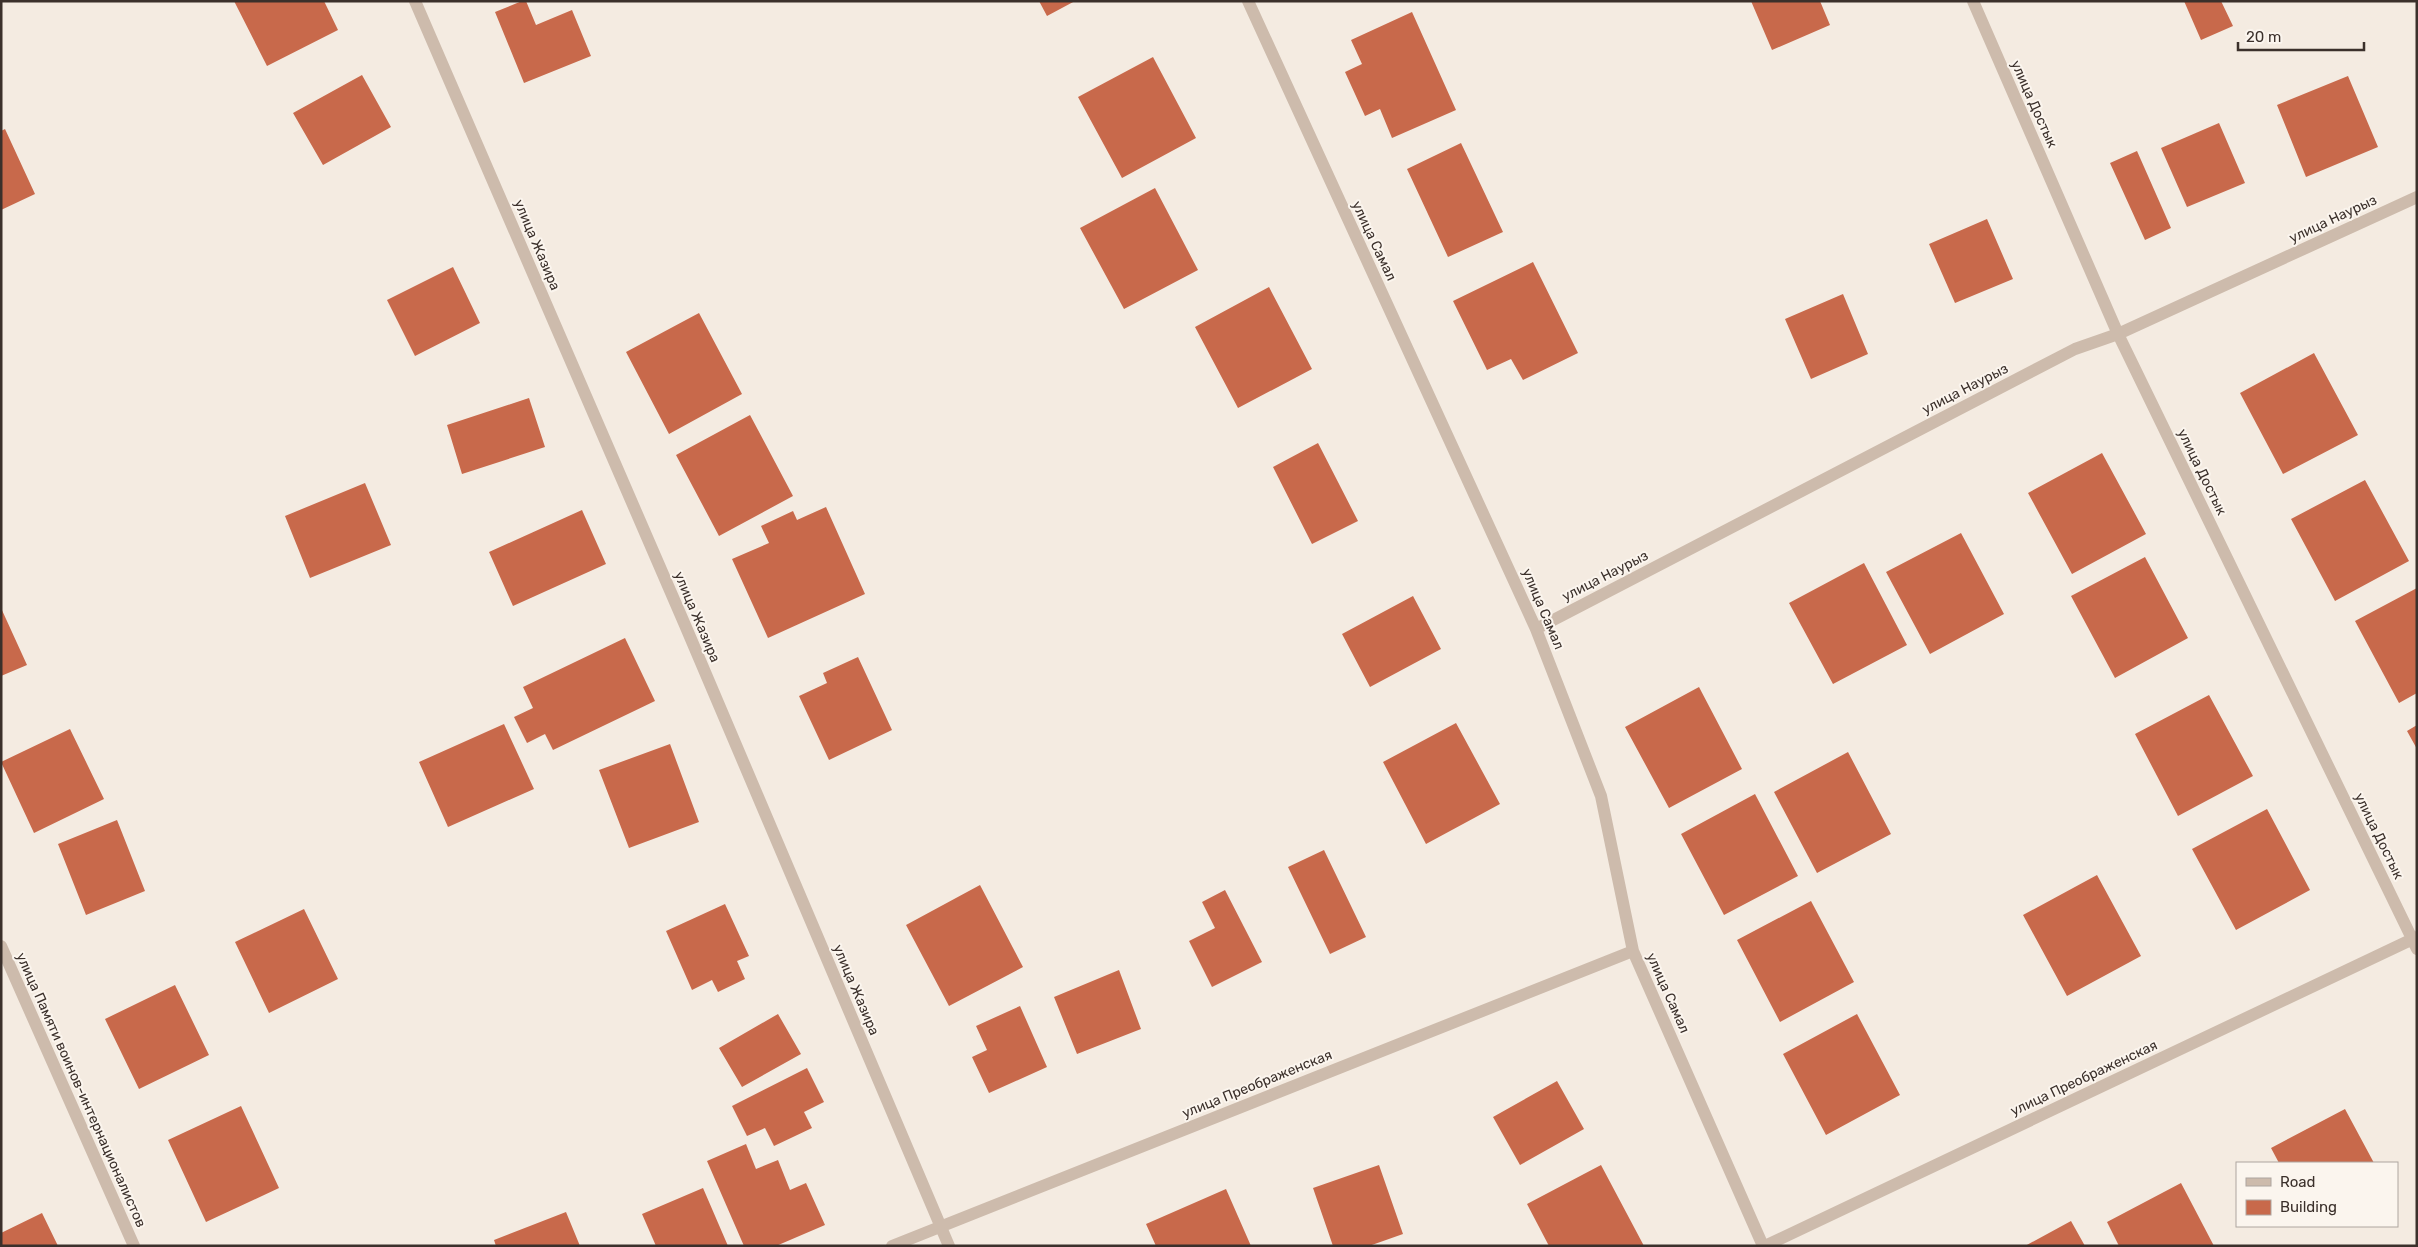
<svg xmlns="http://www.w3.org/2000/svg" width="2418" height="1247" font-family="Rubik,sans-serif">
  <style>
    .building { fill: #c8694b }
    .lines { fill: none; stroke-linecap: round; stroke-linejoin: round }
    .minor { stroke: #cdbbac; stroke-width: 12 }
    .labels { text-anchor: middle; dominant-baseline: central; stroke-width: 4; stroke-linejoin: round; paint-order: stroke }
    .street-label { font-size: 14px; fill: #3b302b; stroke: #fbf5ee }
  </style>
  <rect width="100%" height="100%" fill="#f4ebe1"/>
  <!-- building -->
  <path class="building" d="M 234,1 L 324,1 L 338,30 L 267,66 Z
    M 522,1 L 526,1 L 536,25 L 572,10 L 591,56 L 524,83 L 495,12 Z
    M 1039,1 L 1075,1 L 1047,16 Z
    M 1751,1 L 1820,1 L 1830,25 L 1772,50 Z
    M 2184,1 L 2221,1 L 2233,26 L 2201,40 Z
    M 1412,12 L 1456,110 L 1392,138 L 1380,109 L 1365,116 L 1345,72 L 1362,64 L 1351,40 Z
    M 1153,57 L 1196,138 L 1122,178 L 1078,97 Z
    M 362,75 L 391,127 L 323,165 L 293,113 Z
    M 2348,76 L 2378,147 L 2306,177 L 2277,105 Z
    M 2219,123 L 2245,183 L 2187,207 L 2161,148 Z
    M 5,129 L 35,194 L 1,210 L 1,131 Z
    M 1461,143 L 1503,232 L 1448,257 L 1407,169 Z
    M 2137,151 L 2171,228 L 2145,240 L 2110,163 Z
    M 1155,188 L 1198,270 L 1124,309 L 1080,228 Z
    M 1987,219 L 2013,279 L 1955,303 L 1929,244 Z
    M 1533,262 L 1578,353 L 1523,380 L 1511,359 L 1487,370 L 1453,301 Z
    M 453,267 L 480,323 L 415,356 L 387,300 Z
    M 1269,287 L 1312,369 L 1238,408 L 1195,327 Z
    M 1843,294 L 1868,354 L 1811,379 L 1785,319 Z
    M 699,313 L 742,394 L 669,434 L 626,352 Z
    M 2314,353 L 2358,435 L 2283,474 L 2240,393 Z
    M 529,398 L 545,447 L 462,474 L 447,425 Z
    M 750,415 L 793,496 L 719,536 L 676,455 Z
    M 1318,443 L 1358,521 L 1312,544 L 1273,467 Z
    M 2102,453 L 2146,534 L 2072,574 L 2028,493 Z
    M 2365,480 L 2409,561 L 2335,601 L 2291,519 Z
    M 365,483 L 391,545 L 310,578 L 285,516 Z
    M 826,507 L 865,594 L 768,638 L 732,559 L 769,543 L 761,526 L 793,511 L 797,520 Z
    M 582,510 L 606,564 L 513,606 L 489,552 Z
    M 1961,533 L 2004,614 L 1930,654 L 1886,572 Z
    M 2145,557 L 2188,638 L 2115,678 L 2071,596 Z
    M 1864,563 L 1907,645 L 1833,684 L 1789,603 Z
    M 2417,588 L 2417,693 L 2399,703 L 2355,621 Z
    M 1413,596 L 1441,649 L 1370,687 L 1342,634 Z
    M 1,608 L 27,665 L 1,676 Z
    M 625,638 L 655,701 L 553,750 L 545,734 L 527,743 L 514,717 L 533,708 L 523,687 Z
    M 858,657 L 892,730 L 829,760 L 799,696 L 827,683 L 823,673 Z
    M 1699,687 L 1742,769 L 1669,808 L 1625,727 Z
    M 2209,695 L 2253,776 L 2178,816 L 2135,734 Z
    M 1456,723 L 1500,804 L 1426,844 L 1383,762 Z
    M 504,724 L 534,789 L 448,827 L 419,762 Z
    M 2417,725 L 2417,749 L 2407,731 Z
    M 70,729 L 104,799 L 34,833 L 1,762 Z
    M 670,744 L 699,822 L 629,848 L 599,770 Z
    M 1848,752 L 1891,834 L 1817,873 L 1774,792 Z
    M 1755,794 L 1798,876 L 1724,915 L 1681,834 Z
    M 2267,809 L 2310,890 L 2236,930 L 2192,849 Z
    M 117,820 L 145,891 L 86,915 L 58,844 Z
    M 1324,850 L 1366,937 L 1330,954 L 1288,867 Z
    M 2097,875 L 2141,956 L 2067,996 L 2023,915 Z
    M 980,885 L 1023,967 L 949,1006 L 906,925 Z
    M 1225,890 L 1262,962 L 1212,987 L 1189,941 L 1215,928 L 1202,902 Z
    M 1811,901 L 1854,982 L 1780,1022 L 1737,940 Z
    M 725,904 L 749,956 L 737,961 L 745,979 L 718,992 L 712,980 L 692,990 L 666,931 Z
    M 304,909 L 338,979 L 269,1013 L 235,942 Z
    M 1119,970 L 1141,1029 L 1077,1054 L 1054,997 Z
    M 175,985 L 209,1055 L 139,1089 L 105,1019 Z
    M 1020,1006 L 1047,1067 L 989,1093 L 972,1057 L 987,1050 L 976,1026 Z
    M 778,1014 L 801,1054 L 742,1087 L 719,1048 Z
    M 1857,1014 L 1900,1095 L 1826,1135 L 1783,1054 Z
    M 807,1068 L 824,1102 L 804,1112 L 812,1128 L 774,1146 L 765,1128 L 747,1136 L 732,1106 Z
    M 1557,1081 L 1584,1129 L 1520,1165 L 1493,1117 Z
    M 241,1106 L 279,1188 L 206,1222 L 168,1140 Z
    M 2345,1109 L 2374,1163 L 2279,1163 L 2271,1148 Z
    M 746,1144 L 756,1169 L 778,1160 L 790,1190 L 806,1183 L 825,1225 L 776,1246 L 744,1246 L 707,1161 Z
    M 1379,1165 L 1403,1234 L 1369,1246 L 1333,1246 L 1313,1188 Z
    M 1601,1165 L 1644,1246 L 1549,1246 L 1527,1204 Z
    M 2181,1183 L 2214,1246 L 2119,1246 L 2107,1222 Z
    M 703,1188 L 728,1246 L 656,1246 L 642,1214 Z
    M 1226,1189 L 1251,1246 L 1156,1246 L 1146,1224 Z
    M 566,1212 L 580,1246 L 496,1246 L 494,1240 Z
    M 42,1213 L 58,1246 L 1,1246 L 1,1233 Z
    M 2071,1221 L 2085,1246 L 2025,1246 Z"/>
  <g class="lines">
    <!-- minor -->
    <path class="minor" d="M 415,1 L 685,625 L 949,1246
      M 1248,1 L 1536,629 L 1601,796 L 1633,951 L 1763,1246
      M 1973,1 L 2118,334 L 2417,949
      M 1536,629 L 2075,349 L 2118,334 L 2417,197
      M 1,946 L 134,1246
      M 892,1246 L 1633,951
      M 1765,1246 L 2417,937"/>
  </g>
  <g class="labels">
    <!-- street labels -->
    <g class="street-label">
      <text transform="translate(2034 104) rotate(66)">улица Достык</text>
      <text transform="translate(2333 219) rotate(-25)">улица Наурыз</text>
      <text transform="translate(1374 241) rotate(65)">улица Самал</text>
      <text transform="translate(537 245) rotate(67)">улица Жазира</text>
      <text transform="translate(1965 389) rotate(-27)">улица Наурыз</text>
      <text transform="translate(2202 472) rotate(64)">улица Достык</text>
      <text transform="translate(1605 576) rotate(-27)">улица Наурыз</text>
      <text transform="translate(1543 609) rotate(67)">улица Самал</text>
      <text transform="translate(697 617) rotate(67)">улица Жазира</text>
      <text transform="translate(2379 836) rotate(64)">улица Достык</text>
      <text transform="translate(856 990) rotate(67)">улица Жазира</text>
      <text transform="translate(1668 993) rotate(66)">улица Самал</text>
      <text transform="translate(2084 1078) rotate(-25)">улица Преображенская</text>
      <text transform="translate(1257 1084) rotate(-22)">улица Преображенская</text>
      <text transform="translate(81 1090) rotate(66)">улица Памяти воинов-интернационалистов</text>
    </g>
  </g>
  <!-- border -->
  <rect width="2418" height="1247" fill="none" stroke="#3b302b" stroke-width="5"/>
  <!-- legend -->
  <rect x="2236" y="1162" width="162" height="65" fill="#fbf5ee" stroke="#aea6a0"/>
  <rect x="2246" y="1178" width="25" height="8" fill="#cdbbac" stroke="#aea6a0"/>
  <text x="2280" y="1187" font-size="15" fill="#3b302b">Road</text>
  <rect x="2246" y="1200" width="25" height="15" fill="#c8694b" stroke="#aea6a0"/>
  <text x="2280" y="1212" font-size="15" fill="#3b302b">Building</text>
  <!-- scale -->
  <path d="M2238 42v8h126v-8" fill="none" stroke="#3b302b" stroke-width="2.5"/>
  <text x="2246" y="42" font-size="15" fill="#3b302b" stroke="#fbf5ee" stroke-width="4" paint-order="stroke">20 m</text>
</svg>
